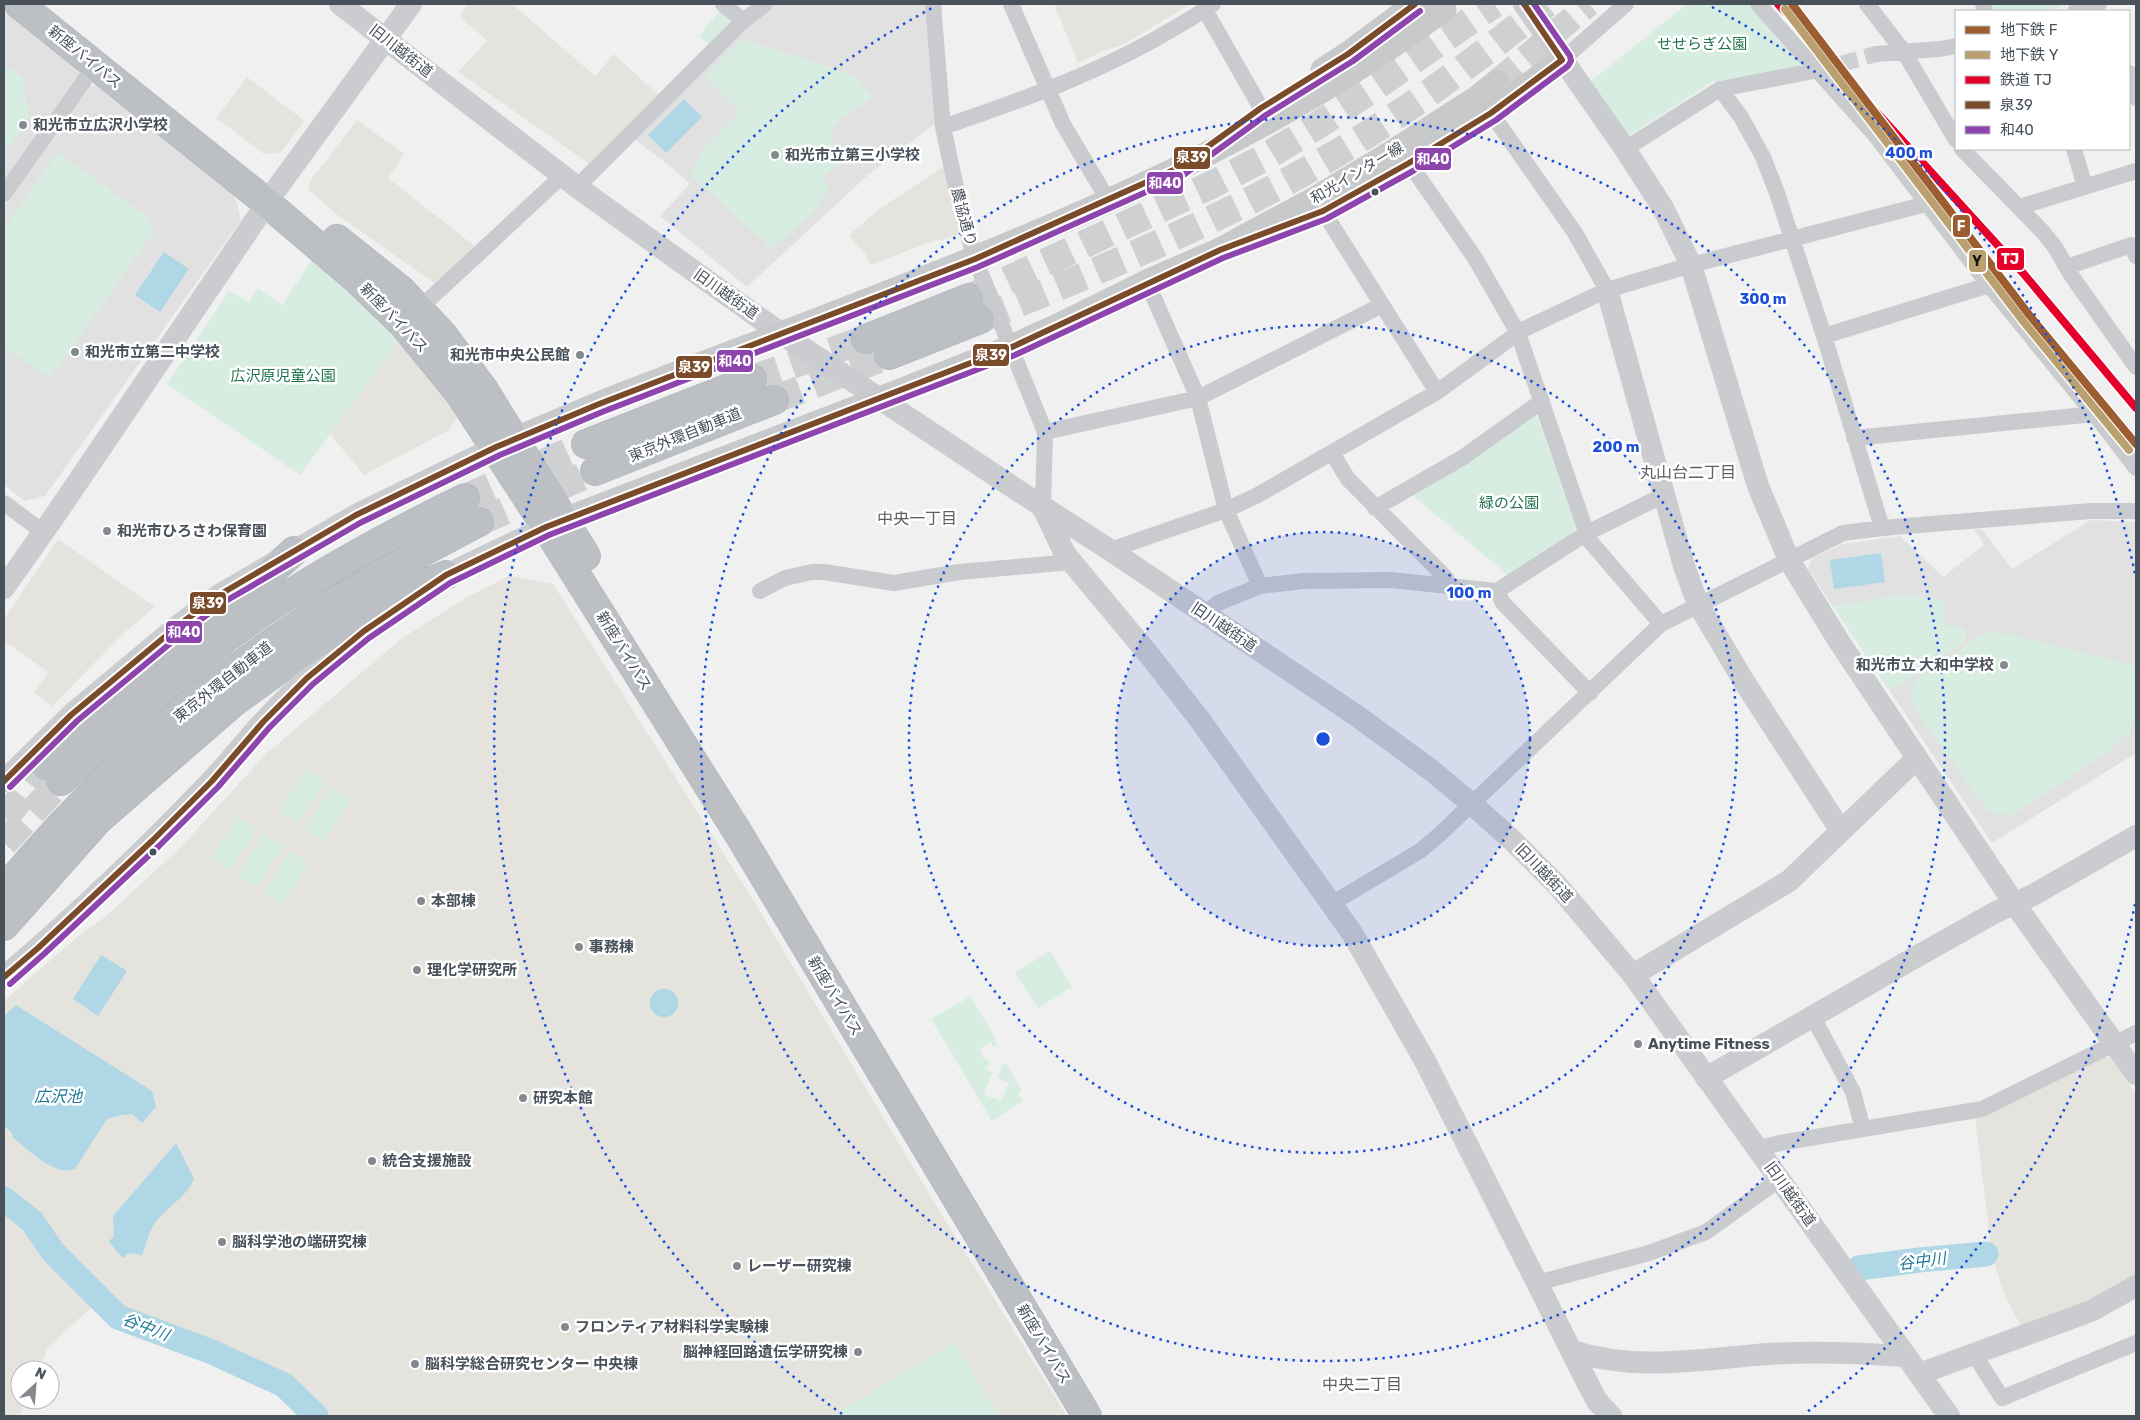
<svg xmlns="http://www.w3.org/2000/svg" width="2140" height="1420" font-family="Rubik,'Noto Sans JP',sans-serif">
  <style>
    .commercial { fill: #e5e3de }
    .education { fill: #e2e1e1 }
    .green { fill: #d7ede1 }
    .water { fill: #b0d7e6 }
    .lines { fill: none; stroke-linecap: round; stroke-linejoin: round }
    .river { stroke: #b0d7e6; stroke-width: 25 }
    .street-tunnel { stroke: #cfd0d2; stroke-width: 16; stroke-dasharray: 16 8; stroke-linecap: butt }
    .primary-tunnel { stroke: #cfd0d2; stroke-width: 25; stroke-dasharray: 25 12; stroke-linecap: butt }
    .highway-tunnel { stroke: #cfd0d2; stroke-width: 28; stroke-dasharray: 28 14; stroke-linecap: butt }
    .highway-casing { stroke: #b6b9be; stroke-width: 30 }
    .street { stroke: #cacbce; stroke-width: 16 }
    .secondary { stroke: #cbcccf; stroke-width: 22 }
    .primary { stroke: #c7c9cb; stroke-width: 25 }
    .highway { stroke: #bcc0c4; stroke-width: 28 }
    .bus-1-casing { stroke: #fff; stroke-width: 10 }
    .bus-2-casing { stroke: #fff; stroke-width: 10 }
    .bus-1 { stroke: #7a4b2a; stroke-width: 6 }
    .bus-2 { stroke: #8e44ad; stroke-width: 6 }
    .rail-1-casing { stroke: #fff; stroke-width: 11 }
    .rail-1 { stroke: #e4002b; stroke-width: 8 }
    .metro-1-casing { stroke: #fff; stroke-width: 11 }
    .metro-2-casing { stroke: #fff; stroke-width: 11 }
    .metro-1 { stroke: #9c5e31; stroke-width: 8 }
    .metro-2 { stroke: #bba06f; stroke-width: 8 }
    .ring { fill: none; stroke: #1d4ed8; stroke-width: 2.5; stroke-dasharray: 2.5 5 }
    .poi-dot { fill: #83898e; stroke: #fff; stroke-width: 2 }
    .bus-dot { fill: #49515a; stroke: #fff; stroke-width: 2 }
    .labels { text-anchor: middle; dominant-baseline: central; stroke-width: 5; stroke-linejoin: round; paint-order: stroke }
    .park-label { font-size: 15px; fill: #227350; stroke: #fff }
    .street-label { font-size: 15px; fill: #49515a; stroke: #fff }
    .poi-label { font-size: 15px; font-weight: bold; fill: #49515a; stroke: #fff; text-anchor: start }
    .neighbourhood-label { font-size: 16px; fill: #5c5f63; stroke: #fff }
    .water-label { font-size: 16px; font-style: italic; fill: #1e7799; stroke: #fff }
    .centre { fill: #1d4ed8; stroke: #fff; stroke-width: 2.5 }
    .ring-label { font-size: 15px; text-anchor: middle; font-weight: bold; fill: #1d4ed8; stroke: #fff; stroke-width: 5; stroke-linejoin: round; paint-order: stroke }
    .line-badge { stroke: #fff; stroke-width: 2 }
    .badge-label { font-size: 14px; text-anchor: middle; font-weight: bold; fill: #fff }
    .pale-badge-label { font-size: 14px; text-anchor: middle; font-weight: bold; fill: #111 }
  </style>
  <rect width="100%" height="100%" fill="#f0f0f0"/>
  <!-- commercial -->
  <path class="commercial" d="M 468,4 L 512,4 L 595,76 L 614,54 L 662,98 L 594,167 L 458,72 L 487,41 L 460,16 Z
    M 1054,4 L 1191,4 L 1122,45 L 1103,51 L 1078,63 Z
    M 247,77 L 305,121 L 280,153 L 264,154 L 216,118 Z
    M 357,120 L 404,154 L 388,178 L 477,248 L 436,284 L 336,214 L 308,189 L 310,181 Z
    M 943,167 L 961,234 L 925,244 L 870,265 L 866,255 L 849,235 L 878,210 Z
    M 400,339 L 459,414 L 449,430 L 364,475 L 330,434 Z
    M 58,539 L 155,607 L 125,632 L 52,706 L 34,693 L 48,672 L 4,641 L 4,619 Z
    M 509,576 L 553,584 L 755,903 L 929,1194 L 1067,1416 L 318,1416 L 255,1364 L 95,1304 L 48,1347 L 39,1370 L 20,1370 L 20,1400 L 26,1400 L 20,1416 L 4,1416 L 4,1001 L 76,938 L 105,917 L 180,848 L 266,754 L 401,639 L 467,597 Z
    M 2106,1056 L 2112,1059 L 2136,1094 L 2136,1278 L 2113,1291 L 2022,1328 L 2005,1296 L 1992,1255 L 1975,1119 Z"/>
  <!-- education -->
  <path class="education" d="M 771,4 L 927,4 L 936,123 L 868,175 L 747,287 L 660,216 L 690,184 L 676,171 L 634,139 Z
    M 4,7 L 82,69 L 4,180 Z
    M 97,85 L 235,196 L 241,220 L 45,496 L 25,501 L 4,485 L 4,207 L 89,86 Z
    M 2091,520 L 2136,522 L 2136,753 L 1992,843 L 1808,569 L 1812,558 L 1843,544 L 1900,536 L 1943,577 L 1984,545 L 1974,529 L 1982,529 L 2012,569 Z"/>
  <!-- green -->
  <path class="green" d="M 1687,4 L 1751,4 L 1809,66 L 1712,82 L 1627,137 L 1590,82 Z
    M 1989,4 L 2070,4 L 2047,11 L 1992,11 Z
    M 720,10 L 733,20 L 713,48 L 699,36 Z
    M 742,39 L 855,76 L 872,97 L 834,125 L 831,138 L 846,158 L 822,178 L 828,186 C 819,212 791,230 772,249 L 692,176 L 700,153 L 740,111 L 705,76 Z
    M 4,64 L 23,79 L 29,118 L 4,154 Z
    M 58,152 L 151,220 L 153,233 L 50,378 L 4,347 L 4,229 Z
    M 312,260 L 400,339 L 300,475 L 167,384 L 229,291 L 249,302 L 258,288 L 282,305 Z
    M 1532,416 L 1537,416 L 1576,527 L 1573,533 L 1509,576 L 1411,494 Z
    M 1909,594 L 1944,601 L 1944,625 L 1965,628 L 1966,641 L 1890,690 L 1833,606 Z
    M 1986,632 L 2012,635 L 2136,666 L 2136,714 L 2130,730 L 2111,750 L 2011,816 L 1988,811 L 1911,704 L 1914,681 Z
    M 306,769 L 325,782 L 297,823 L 278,811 Z
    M 332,787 L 351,799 L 324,841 L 304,828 Z
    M 238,817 L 257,829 L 230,870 L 211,858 Z
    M 264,834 L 283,846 L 256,887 L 237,875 Z
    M 290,851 L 309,863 L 282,904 L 263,892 Z
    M 1050,951 L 1072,987 L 1038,1008 L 1015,973 Z
    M 971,996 L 996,1040 L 994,1041 L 997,1045 L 994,1047 L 990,1042 L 979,1050 L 984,1058 L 990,1061 L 986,1070 L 992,1072 L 984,1095 L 1001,1101 L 1009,1083 L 997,1078 L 1002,1067 L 1000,1066 L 1006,1063 L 1022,1091 L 1018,1093 L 1023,1101 L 992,1121 L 931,1019 Z
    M 954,1342 L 999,1416 L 832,1416 Z"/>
  <!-- water -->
  <path class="water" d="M 684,99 L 702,117 L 666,153 L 648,135 Z
    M 164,252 L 189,269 L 160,312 L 135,295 Z
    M 1881,553 L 1885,582 L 1834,589 L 1830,560 Z
    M 101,955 L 127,971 L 98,1016 L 73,999 Z
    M650 1003a14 14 0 1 1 28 0a14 14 0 1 1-28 0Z
    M 16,1005 L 152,1091 L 156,1107 L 142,1123 L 132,1114 L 122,1115 L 107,1119 L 75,1169 C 54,1177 30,1150 13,1138 L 12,1133 L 4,1126 L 4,1016 Z
    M 176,1143 L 194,1179 C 186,1197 170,1205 158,1219 C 149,1229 147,1243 142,1255 L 129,1253 L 123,1258 C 120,1256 110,1243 109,1241 L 114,1236 L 113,1216 Z"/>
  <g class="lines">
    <!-- river -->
    <path class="river" d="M 4,1199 L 32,1221 L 53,1252 L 118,1317 L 212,1352 L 284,1385 L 316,1416
      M 1859,1268 L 1919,1260 L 1986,1254"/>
    <!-- street-tunnel -->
    <path class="street-tunnel" d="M 1819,70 L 1876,54"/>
    <!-- primary-tunnel -->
    <path class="primary-tunnel" d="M 1497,82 L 1589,4"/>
    <!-- highway-tunnel -->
    <path class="highway-tunnel" d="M 969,298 L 1211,185 L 1262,159 L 1318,125 L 1375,87 L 1494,4
      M 980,319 C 1083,277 1186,235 1284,183 C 1378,133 1463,71 1546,4
      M 752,379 L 866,339
      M 774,400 L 889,355
      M 465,498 L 586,444
      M 479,522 L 595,471
      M 5,818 L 46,765
      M 4,843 L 61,781"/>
    <defs>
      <path id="highway" d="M 19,4 L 267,203 L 354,277 L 403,324 L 460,394 L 546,527 L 740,836 L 1087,1416
        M 337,239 L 401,290 L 443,335 L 484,390 L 586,556
        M 866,339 L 969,298
        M 889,355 L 980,319
        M 586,444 L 752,379
        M 595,471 L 774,400
        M 46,765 C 122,686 214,626 294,551
        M 61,781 C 128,719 196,655 273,605 C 334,565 399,530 465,498
        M 4,890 C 85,792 186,699 292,629 C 352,589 416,555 479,522
        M 4,926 L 98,820 L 234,702 L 307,649 L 388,599 L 446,575"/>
    </defs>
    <!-- highway casing -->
    <use href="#highway" class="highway-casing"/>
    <!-- street -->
    <path class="street" d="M 723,4 L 743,21
      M 933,4 L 943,127 L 957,192 L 975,259 L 1045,432 L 1043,507
      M 1011,4 L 1063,124 L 1108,200
      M 1758,4 L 1875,135 L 1989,285 L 2103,425 L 2136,468
      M 1867,4 L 1904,52 L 1956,140
      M 1983,4 L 1985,11
      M 1205,10 L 1261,108
      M 2075,11 L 2099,4
      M 1876,54 L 1940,49 L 1956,46
      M 1562,60 L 1626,4
      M 2129,73 L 2136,98
      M 1720,89 L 1741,117 L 1763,157 L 1777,193 L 1824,336 L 1882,528
      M 1491,113 L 1575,233 L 1607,290
      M 943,127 C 1022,100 1099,73 1171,30 C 1185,22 1199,14 1213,4
      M 1625,149 L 1720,89 L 1819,70
      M 1962,149 L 2042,231 L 2055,247 L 2071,275 L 2136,367
      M 2074,149 L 2085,187
      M 1409,163 L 1475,258 L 1518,333 L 1589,540 L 1661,624
      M 577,187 L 743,21 L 765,4
      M 4,194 L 95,65
      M 2022,208 L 2026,205 L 2136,171
      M 1323,211 L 1437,392
      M 2067,267 L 2131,245 L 2136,256
      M 1147,282 L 1198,398 L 1226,510 L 1260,586
      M 420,308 L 562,176
      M 1824,336 L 1989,285
      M 1045,432 L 1198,398 L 1382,305
      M 1854,438 L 2094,414
      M 1332,453 L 1348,479 L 1446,578 L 1448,585
      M 4,503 L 43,532
      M 1375,508 L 1462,458 L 1542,401
      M 1110,550 L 1226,510 L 1256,496 L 1437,392 L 1522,330 L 1607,290 L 1691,265 L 1926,204
      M 760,591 L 785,578 L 812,572 L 824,572 L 894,583 L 959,572 L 1071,562
      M 1497,591 L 1503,603 L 1590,693
      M 1204,614 L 1218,603 L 1260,586 L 1304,581 L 1391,580 L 1497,591 L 1587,533 L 1664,495
      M 1331,904 L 1420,851 L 1439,835 L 1661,624 L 1843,533 L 1882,528 L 2091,511 L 2136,511
      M 1813,1017 L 1853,1092 L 1863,1129
      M 1756,1149 L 1780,1143 L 1982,1109 L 2136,1033
      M 1537,1283 L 1649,1253 L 1706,1232 L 1780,1179
      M 1974,1354 L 2002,1398 L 2136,1343"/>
    <!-- secondary -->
    <path class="secondary" d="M 340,4 L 577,187 L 706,280 L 782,334 L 1043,507 L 1110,550 L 1357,716 L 1431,770 L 1473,805 L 1512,840 L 1558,886 L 1633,975 L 1949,1416
      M 1524,4 L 1625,149 L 1663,208 L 1691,265 L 1758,486 L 1789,560 L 1838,640 L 2014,903 L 2136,1074
      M 1607,290 L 1684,566 L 1698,604 L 1745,683 L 1841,831
      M 1043,508 L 1065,554 L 1150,656 L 1200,720 L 1352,933 L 1425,1061 L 1588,1384 L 1597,1401 L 1611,1416
      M 431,584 L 446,575 L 546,527
      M 4,588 L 54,517 L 275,191 L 411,4
      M 4,781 L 71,715 L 179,625 L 219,595 L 356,515 L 496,447
      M 1633,975 L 1789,881 L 1917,758
      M 4,977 C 76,916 145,850 210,782 C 229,763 245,741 263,722 C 303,679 349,639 398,606
      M 1706,1078 L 1907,962 L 1994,913 L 2033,895 L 2136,836
      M 1572,1351 C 1638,1372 1701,1359 1768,1354 C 1814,1351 1860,1353 1905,1356
      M 1919,1374 L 2091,1311 L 2136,1286"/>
    <!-- primary -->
    <path class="primary" d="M 1323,70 L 1348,54 L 1415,4
      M 1369,186 L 1491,113 L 1562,60
      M 497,447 C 531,433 565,418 599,404 C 669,376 740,350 810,323 C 1030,238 1254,151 1444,9
      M 546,527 L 880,399 L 1012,347 L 1066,322 L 1147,282 L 1220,250 L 1313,200 L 1388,155 L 1477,98 L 1497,82"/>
    <!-- highway -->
    <use href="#highway" class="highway"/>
    <defs>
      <path id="bus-1" d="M 4,781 L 71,715 L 179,625 L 219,595 L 356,515 L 496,447 L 599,404 L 975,259 L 1178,168 L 1261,108 L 1348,54 L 1415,4
        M 4,977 L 38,948 L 153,840 L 212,781 L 263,722 L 307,678 L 364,631 L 446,575 L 546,527 L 1012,347 L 1220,250 L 1323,211 L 1409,163 L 1491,113 L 1562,60 L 1524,4"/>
      <path id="bus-2" d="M 10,787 L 77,721 L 184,632 L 224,602 L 360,523 L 500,455 L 602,412 L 978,267 L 1182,176 L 1266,115 L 1353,61 L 1420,11
        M 10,984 L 44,954 L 159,846 L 218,787 L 269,728 L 313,684 L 369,638 L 450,583 L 549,535 L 1015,355 L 1223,258 L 1326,219 L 1413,171 L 1496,120 L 1568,66 L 1571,61 L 1570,56 L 1534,4"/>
    </defs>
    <!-- bus-1 casing -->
    <use href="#bus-1" class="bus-1-casing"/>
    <!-- bus-2 casing -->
    <use href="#bus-2" class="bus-2-casing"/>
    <!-- bus-1 -->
    <use href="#bus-1" class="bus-1"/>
    <!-- bus-2 -->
    <use href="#bus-2" class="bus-2"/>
    <defs>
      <path id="rail-1" d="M 1778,4 L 2023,273 L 2136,408"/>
    </defs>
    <!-- rail-1 casing -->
    <use href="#rail-1" class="rail-1-casing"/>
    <!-- rail-1 -->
    <use href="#rail-1" class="rail-1"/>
    <defs>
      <path id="metro-1" d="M 1792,4 L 2030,316 L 2136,444"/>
      <path id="metro-2" d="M 1785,9 L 2023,321 L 2129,450"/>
    </defs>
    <!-- metro-1 casing -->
    <use href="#metro-1" class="metro-1-casing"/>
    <!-- metro-2 casing -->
    <use href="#metro-2" class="metro-2-casing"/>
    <!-- metro-1 -->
    <use href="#metro-1" class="metro-1"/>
    <!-- metro-2 -->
    <use href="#metro-2" class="metro-2"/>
  </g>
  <!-- distance rings -->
  <circle cx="1323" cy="739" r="207" fill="#1d4ed8" fill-opacity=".12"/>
  <g class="ring">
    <circle cx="1323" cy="739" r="207"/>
    <circle cx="1323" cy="739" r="414"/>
    <circle cx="1323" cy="739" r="622"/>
    <path d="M2135 904A829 829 0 0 1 1804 1414M842 1414A829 829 0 0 1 934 7M1712 7A829 829 0 0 1 2135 574"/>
  </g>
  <!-- markers -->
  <g class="poi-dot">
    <circle cx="23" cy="125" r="5"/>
    <circle cx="775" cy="155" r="5"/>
    <circle cx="75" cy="352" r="5"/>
    <circle cx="580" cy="355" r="5"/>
    <circle cx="107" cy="531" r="5"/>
    <circle cx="2004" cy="665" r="5"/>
    <circle cx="421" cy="901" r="5"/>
    <circle cx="579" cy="947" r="5"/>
    <circle cx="417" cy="970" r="5"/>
    <circle cx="1638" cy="1044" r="5"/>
    <circle cx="523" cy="1098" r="5"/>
    <circle cx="372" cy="1161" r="5"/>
    <circle cx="222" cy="1242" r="5"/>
    <circle cx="737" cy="1266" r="5"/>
    <circle cx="565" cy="1327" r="5"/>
    <circle cx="858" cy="1352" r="5"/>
    <circle cx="415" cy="1364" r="5"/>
  </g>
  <g class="bus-dot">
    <circle cx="1375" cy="192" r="4.5"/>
    <circle cx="153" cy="852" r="4.5"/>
  </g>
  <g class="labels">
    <!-- park labels -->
    <g class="park-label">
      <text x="1702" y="44">せせらぎ公園</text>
      <text x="283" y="376">広沢原児童公園</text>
      <text x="1509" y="503">緑の公園</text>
    </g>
    <!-- street labels -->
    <g class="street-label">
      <text transform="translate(401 51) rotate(38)">旧川越街道</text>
      <text transform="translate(85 57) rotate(39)">新座バイパス</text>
      <text transform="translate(1357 173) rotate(-31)">和光インター線</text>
      <text transform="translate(964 217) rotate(75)">農協通り</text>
      <text transform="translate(726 294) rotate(35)">旧川越街道</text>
      <text transform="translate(394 318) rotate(46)">新座バイパス</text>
      <text transform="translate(685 435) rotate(-22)">東京外環自動車道</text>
      <text transform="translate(1224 627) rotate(34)">旧川越街道</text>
      <text transform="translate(624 651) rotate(58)">新座バイパス</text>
      <text transform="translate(223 682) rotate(-38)">東京外環自動車道</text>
      <text transform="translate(1544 873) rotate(46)">旧川越街道</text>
      <text transform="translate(835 996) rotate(59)">新座バイパス</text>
      <text transform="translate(1790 1194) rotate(54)">旧川越街道</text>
      <text transform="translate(1044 1344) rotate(59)">新座バイパス</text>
    </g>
    <!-- poi labels -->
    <g class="poi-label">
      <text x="33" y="125">和光市立広沢小学校</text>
      <text x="785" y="155">和光市立第三小学校</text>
      <text x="85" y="352">和光市立第二中学校</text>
      <text x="570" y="355" text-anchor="end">和光市中央公民館</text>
      <text x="117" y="531">和光市ひろさわ保育園</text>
      <text x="1994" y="665" text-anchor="end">和光市立 大和中学校</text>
      <text x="431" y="901">本部棟</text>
      <text x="589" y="947">事務棟</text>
      <text x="427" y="970">理化学研究所</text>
      <text x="1648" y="1044">Anytime Fitness</text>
      <text x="533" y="1098">研究本館</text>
      <text x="382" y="1161">統合支援施設</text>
      <text x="232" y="1242">脳科学池の端研究棟</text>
      <text x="747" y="1266">レーザー研究棟</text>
      <text x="575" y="1327">フロンティア材料科学実験棟</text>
      <text x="848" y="1352" text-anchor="end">脳神経回路遺伝学研究棟</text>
      <text x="425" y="1364">脳科学総合研究センター 中央棟</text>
    </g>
    <!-- neighbourhood labels -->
    <g class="neighbourhood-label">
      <text x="1688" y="472">丸山台二丁目</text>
      <text x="917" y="518">中央一丁目</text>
      <text x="1362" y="1384">中央二丁目</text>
    </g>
    <!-- water labels -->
    <g class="water-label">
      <text x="58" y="1096">広沢池</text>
      <text transform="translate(1922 1261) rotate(-7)">谷中川</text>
      <text transform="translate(146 1327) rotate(21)">谷中川</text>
    </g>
  </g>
  <circle cx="1323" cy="739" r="8" class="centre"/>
  <g class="ring-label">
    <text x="1909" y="158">400 m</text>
    <text x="1763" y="304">300 m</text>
    <text x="1616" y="452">200 m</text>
    <text x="1469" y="598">100 m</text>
  </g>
  <g class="line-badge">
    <rect x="1173" y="146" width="38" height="24" rx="5" fill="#7a4b2a"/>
    <rect x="1414" y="147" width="38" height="24" rx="5" fill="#8e44ad"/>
    <rect x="1146" y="171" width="38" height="24" rx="5" fill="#8e44ad"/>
    <rect x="1952" y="214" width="19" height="24" rx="5" fill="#9c5e31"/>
    <rect x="1996" y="247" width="29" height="24" rx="5" fill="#e4002b"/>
    <rect x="1968" y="249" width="19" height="24" rx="5" fill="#bba06f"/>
    <rect x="972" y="343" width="38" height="24" rx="5" fill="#7a4b2a"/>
    <rect x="716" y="349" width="38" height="24" rx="5" fill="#8e44ad"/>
    <rect x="675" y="355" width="38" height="24" rx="5" fill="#7a4b2a"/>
    <rect x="189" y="591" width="38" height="24" rx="5" fill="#7a4b2a"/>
    <rect x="165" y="620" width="38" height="24" rx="5" fill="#8e44ad"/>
  </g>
  <g class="badge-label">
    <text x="1192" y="162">泉39</text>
    <text x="1433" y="164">和40</text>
    <text x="1165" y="188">和40</text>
    <text x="1961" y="231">F</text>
    <text x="2010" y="264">TJ</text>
    <text x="991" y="360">泉39</text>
    <text x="735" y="366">和40</text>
    <text x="694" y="372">泉39</text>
    <text x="208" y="608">泉39</text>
    <text x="184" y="637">和40</text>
  </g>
  <g class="pale-badge-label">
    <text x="1977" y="266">Y</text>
  </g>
  <!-- border -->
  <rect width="2140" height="1420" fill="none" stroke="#49515a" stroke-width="10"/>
  <!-- legend -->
  <rect x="1955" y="10" width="175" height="140" fill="#ffffff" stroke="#b6b9bd"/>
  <rect x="1965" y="26" width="25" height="8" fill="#9c5e31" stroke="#b6b9bd"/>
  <text x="2000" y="35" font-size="15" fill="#49515a">地下鉄 F</text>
  <rect x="1965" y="51" width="25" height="8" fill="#bba06f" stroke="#b6b9bd"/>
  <text x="2000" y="60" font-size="15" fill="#49515a">地下鉄 Y</text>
  <rect x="1965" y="76" width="25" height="8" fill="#e4002b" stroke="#b6b9bd"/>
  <text x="2000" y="85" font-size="15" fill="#49515a">鉄道 TJ</text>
  <rect x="1965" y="101" width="25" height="8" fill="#7a4b2a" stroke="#b6b9bd"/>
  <text x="2000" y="110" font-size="15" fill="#49515a">泉39</text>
  <rect x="1965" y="126" width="25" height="8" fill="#8e44ad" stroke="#b6b9bd"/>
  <text x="2000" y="135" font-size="15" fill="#49515a">和40</text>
  <!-- north arrow -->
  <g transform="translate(35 1385) rotate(26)"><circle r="24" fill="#ffffff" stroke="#b6b9bd"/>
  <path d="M0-4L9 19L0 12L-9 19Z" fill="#83898e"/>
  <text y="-8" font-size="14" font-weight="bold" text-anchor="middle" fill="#49515a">N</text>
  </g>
</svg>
